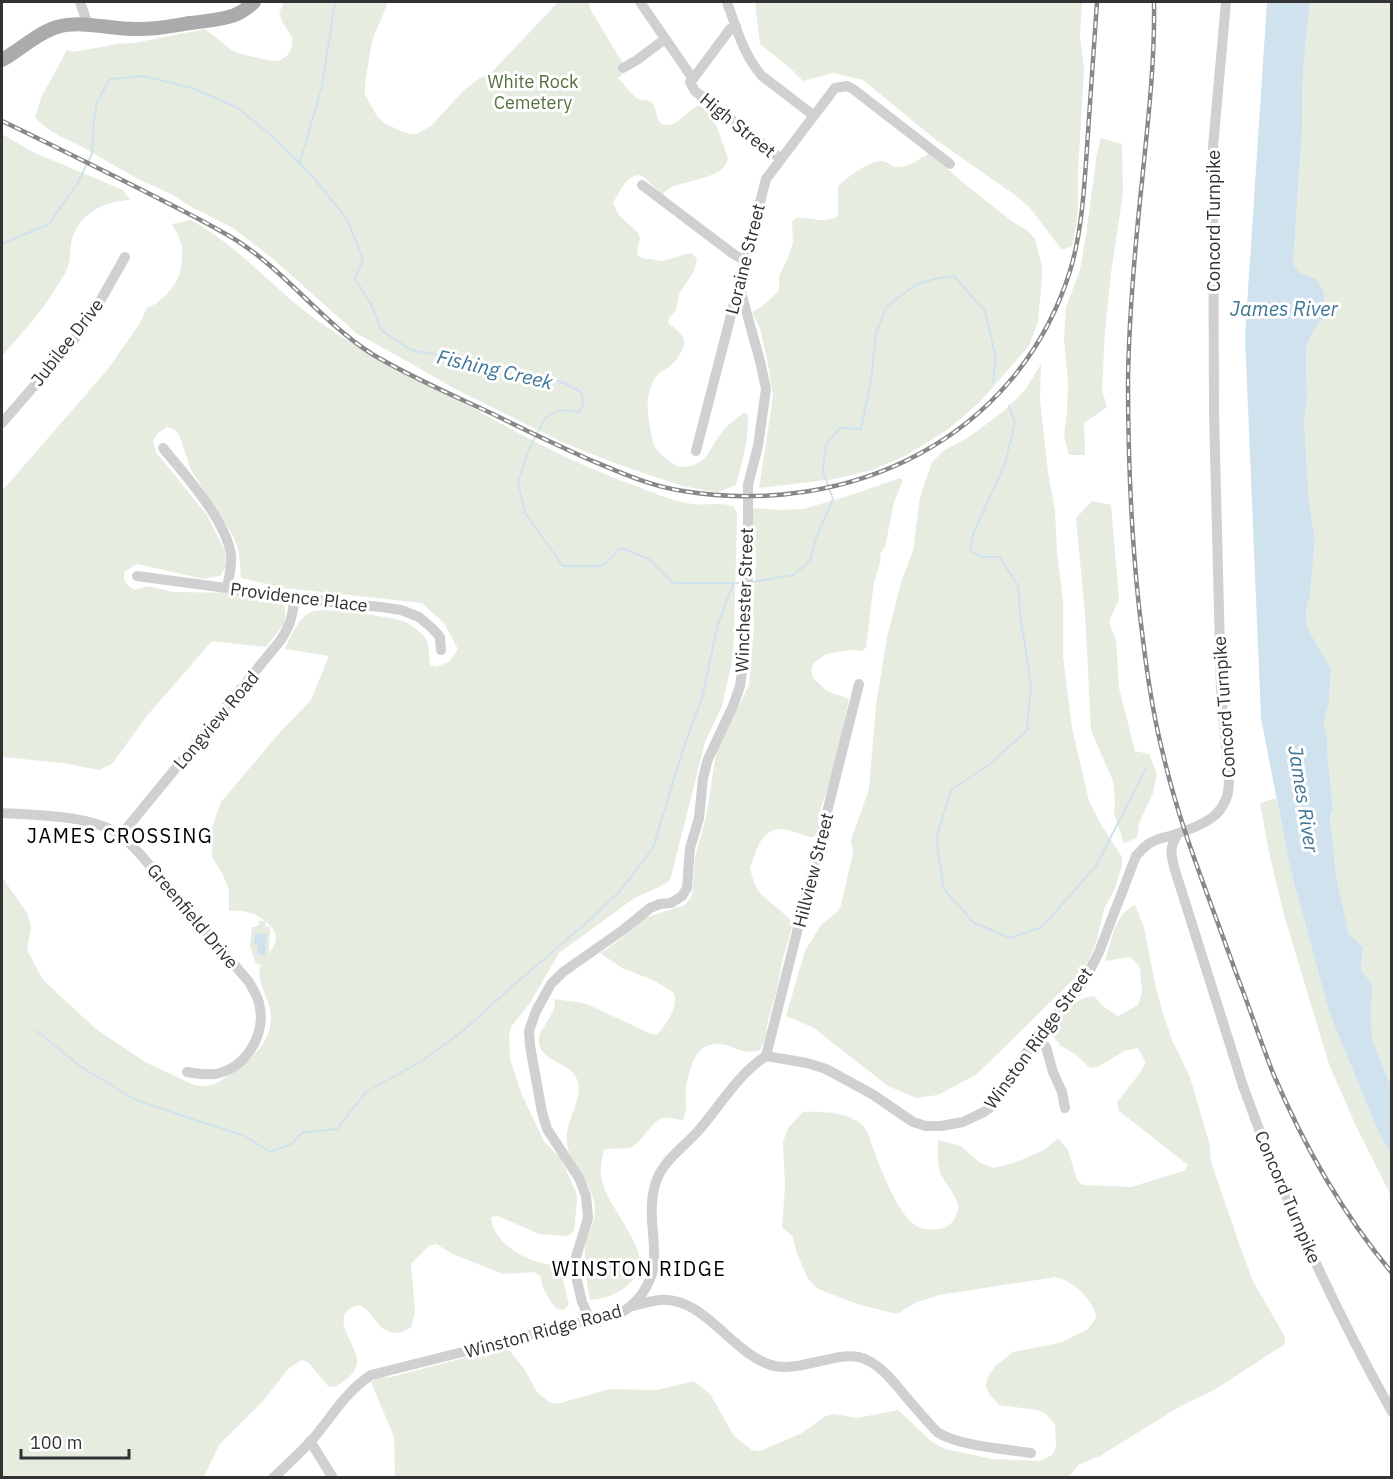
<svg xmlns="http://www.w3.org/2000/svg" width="1393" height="1479" font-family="'IBM Plex Sans',sans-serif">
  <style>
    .green { fill: #e6ecdf; fill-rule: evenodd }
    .water { fill: #cfe2ee }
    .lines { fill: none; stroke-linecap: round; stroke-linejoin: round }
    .stream { stroke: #cfe2ee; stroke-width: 2 }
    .minor { stroke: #d0d0d0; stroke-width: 10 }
    .major { stroke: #ababab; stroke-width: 14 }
    .rail-casing { stroke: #888; stroke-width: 4.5 }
    .rail { stroke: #fff; stroke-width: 2; stroke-dasharray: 7; stroke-linecap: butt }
    .labels { text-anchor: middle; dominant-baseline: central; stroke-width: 6; stroke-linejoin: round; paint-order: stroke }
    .park-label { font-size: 18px; fill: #56703f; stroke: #fff }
    .street-label { font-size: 18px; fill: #333; stroke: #fff }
    .water-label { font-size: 20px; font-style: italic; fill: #3f7597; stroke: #fff }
    .neighbourhood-label { font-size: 20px; letter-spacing: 1.5px; fill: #000; stroke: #fff }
  </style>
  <rect width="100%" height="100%" fill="#fff"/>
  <!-- green -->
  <path class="green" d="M 284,2 L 388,2 L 372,41 L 365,84 L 365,95 L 377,116 L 384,123 L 405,133 L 416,134 L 431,126 L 464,90 L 480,78 L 490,74 L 558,2 L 589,2 L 590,9 L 627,70 L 618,78 C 623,83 632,95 638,99 C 643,101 648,99 652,103 C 658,109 655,126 667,125 C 681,124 688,109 700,105 L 713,116 L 728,158 C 726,178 688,180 674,186 C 669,188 665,191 662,195 C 656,189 650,182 643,177 C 630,168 618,194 613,203 L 618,214 L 638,233 L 640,238 L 637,254 L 641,258 L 663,261 L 690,253 L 694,255 L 697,260 L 694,271 L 679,294 L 676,310 L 669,318 L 668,323 C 673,327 683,333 684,340 C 685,349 676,362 669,367 C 665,370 661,371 658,374 C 644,392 647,413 651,432 C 652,438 653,445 657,450 C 661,455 669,461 675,465 C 682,469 694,466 701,461 C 710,454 713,443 720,435 C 726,426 735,419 744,413 L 748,415 C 749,439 742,463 736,485 L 721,491 L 716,492 L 682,486 L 617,464 L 562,442 L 453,388 L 410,363 L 356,333 L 272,258 L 233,228 L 190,206 L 173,195 L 138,179 L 77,144 L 61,137 L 48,129 L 35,118 L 41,98 L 67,50 L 74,52 L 117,44 L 134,43 L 205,29 L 230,49 L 241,54 L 272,61 L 278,61 L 287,56 L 292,47 L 292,37 L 283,23 L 279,13 Z
    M 755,2 L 1082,2 L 1080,36 L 1084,69 L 1078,171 L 1078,214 L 1072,246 L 1062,250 L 1030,208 L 1015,195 L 936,140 L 863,80 L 833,73 L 803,81 L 791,69 L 760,44 Z
    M 1310,2 L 1391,2 L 1391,1086 L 1372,1039 L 1371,1006 L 1373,986 L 1361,969 L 1363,947 L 1349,934 L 1337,881 L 1330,816 L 1333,808 L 1328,761 L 1327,736 L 1324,724 L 1329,701 L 1331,669 L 1307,627 L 1306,610 L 1310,596 L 1315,540 L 1309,502 L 1304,421 L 1307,399 L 1306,348 L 1312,333 L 1324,316 L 1316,280 L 1300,274 L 1293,264 L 1302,131 L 1303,69 Z
    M 2,134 L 33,152 L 123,190 L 130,200 C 104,201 80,213 72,239 C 68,254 73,260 64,275 C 56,288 48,301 38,314 C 27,328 14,342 2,356 Z
    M 1101,138 L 1122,144 L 1123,193 L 1111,273 L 1105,332 L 1102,390 L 1107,407 L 1084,423 L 1085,455 L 1069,455 L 1064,436 L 1067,412 L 1068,382 L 1064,339 L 1066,307 L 1080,270 L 1087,228 L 1097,153 Z
    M 929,153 L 966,185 L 1013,222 L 1028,231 L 1035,239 L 1042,267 L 1042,278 L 1038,322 L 1029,346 L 979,403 L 947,430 L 905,456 L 872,470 L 835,479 L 759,488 L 773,397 L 768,364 L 760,329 L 752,312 L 760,308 L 779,291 L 779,276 L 787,260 L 793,243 L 792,222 L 796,218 C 811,216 822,225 838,216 L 838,186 C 847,178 869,160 882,161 C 887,161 891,166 895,167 C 907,169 919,159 929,153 Z
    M 191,220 C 231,242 263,276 297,305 C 321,325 350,342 377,358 C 386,364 397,365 406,370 C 480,412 553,456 633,485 C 652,492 673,502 694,504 C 708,506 720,501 734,507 L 737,514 L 734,637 L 732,661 L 722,706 L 705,742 L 671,877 L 667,883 L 633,899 L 559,953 L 530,1003 L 511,1027 L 509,1035 L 510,1059 L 522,1095 L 544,1141 L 561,1159 L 576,1192 L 577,1200 L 574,1231 L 568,1236 L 539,1234 L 498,1216 L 491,1217 C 493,1239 515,1254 535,1261 C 544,1264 554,1264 560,1273 C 565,1281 566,1295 569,1304 L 564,1310 L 557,1309 C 549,1300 542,1288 540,1276 L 534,1272 L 503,1274 L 455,1255 L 436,1244 L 429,1246 L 411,1264 L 415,1312 L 411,1327 C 375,1351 373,1292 350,1309 C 331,1322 360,1347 357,1364 C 355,1375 343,1382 335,1387 L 328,1386 L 309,1363 L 302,1360 L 289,1368 L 263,1401 L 219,1445 L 204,1477 L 2,1477 L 2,877 L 27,913 L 31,927 L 27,950 L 43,980 L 96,1029 L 145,1062 L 194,1085 C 210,1089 219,1082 232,1073 C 253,1059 276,1037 270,1009 C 269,1004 266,997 264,992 C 261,983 257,973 261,965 L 256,964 L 250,946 L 252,927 L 257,927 L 257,925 L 259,925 L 259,921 L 265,921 C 253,912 244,910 229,911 L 229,890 L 223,875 L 212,857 L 212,827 L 221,802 L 282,730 L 311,700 L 329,656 L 285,649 C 291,636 297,619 311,612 C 323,606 389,617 403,621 C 409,623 417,630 422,634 C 430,641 429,655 430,665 L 437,667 L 450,661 L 458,649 L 444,623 L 422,603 L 284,588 L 241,578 L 239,552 L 234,537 L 191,470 L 179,434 L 174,429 L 167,427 L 157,434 L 153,441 L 156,452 L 207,515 L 225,551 L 226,567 L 220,576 L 204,579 L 137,564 L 124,572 C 123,582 126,584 134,590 L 149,586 L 172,592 L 242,593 L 277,602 L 284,606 L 285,610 L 285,618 L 283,625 L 266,647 L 212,641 L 146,717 L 112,764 L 99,770 L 63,763 L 2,757 L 2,491 L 108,369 L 140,323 L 147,308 L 157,303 L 167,294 L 175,284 L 180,273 L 182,260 L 182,247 L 178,235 L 172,224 ZM 266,921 C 278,933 279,940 269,953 L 270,927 L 265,926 Z
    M 1041,364 L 1040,400 L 1048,472 L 1055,511 L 1057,552 L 1063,601 L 1063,656 L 1072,728 L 1089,801 L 1100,823 L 1122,857 L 1122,866 L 1115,888 L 1104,909 L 1097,940 L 1086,967 L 977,1074 L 938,1095 L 916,1098 L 888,1086 L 814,1028 L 786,1016 L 805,951 L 821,925 L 838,911 L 841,905 L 853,853 L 851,840 L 869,789 L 876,705 L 887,637 L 902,579 L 913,551 L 920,497 L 932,462 L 943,451 L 969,437 L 1005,410 L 1025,390 Z
    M 900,478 L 903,480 L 894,502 L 885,547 L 880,554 L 881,559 L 874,582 L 866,648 L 861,651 L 850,650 L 826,654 L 814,663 L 811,670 L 813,678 L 827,691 L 849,699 L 833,776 L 821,807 L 816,835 L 813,837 L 810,837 C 802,835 789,829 781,829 C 760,829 755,854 750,869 C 753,878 755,889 763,896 C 773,906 785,912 793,924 L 782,962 L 777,990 L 768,1020 L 766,1036 L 760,1050 C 743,1056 735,1045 719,1044 C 699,1044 694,1057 689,1074 C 688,1078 686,1083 686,1088 C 684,1102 689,1105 683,1120 C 677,1120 669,1117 663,1118 C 651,1121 644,1141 630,1148 L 604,1149 C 602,1160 599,1170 602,1181 C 608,1206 643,1243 640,1266 C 639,1273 633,1280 628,1285 C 614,1296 607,1298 590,1300 C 586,1279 582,1258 587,1237 C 590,1229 595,1219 595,1211 C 596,1189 574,1168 568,1149 C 561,1124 583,1104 578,1082 C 573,1063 545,1063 539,1045 C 536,1032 551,1020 554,1008 C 555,1005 555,1002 555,999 C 566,1001 577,1001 587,1004 L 651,1034 L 658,1034 C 667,1023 680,1006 673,992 L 653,980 L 622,968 L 600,953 L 607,949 L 628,933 L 641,920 L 648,917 L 685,905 L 692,896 L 695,858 L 707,813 L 715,759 L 719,745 L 749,685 L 754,627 L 753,610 L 756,561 L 752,511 L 755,508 L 779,510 L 803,509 L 848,496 Z
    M 1092,501 L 1111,505 L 1119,599 L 1109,622 L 1116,640 L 1119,688 L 1135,751 L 1149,754 L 1157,774 L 1153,793 L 1139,823 L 1137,838 L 1124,843 L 1114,814 L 1115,803 L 1113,781 L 1091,730 L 1085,613 L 1076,518 Z
    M 1276,798 L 1290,868 L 1329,1012 L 1376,1127 L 1391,1154 L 1391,1196 L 1355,1124 L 1329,1064 L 1284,915 L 1269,852 L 1260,803 Z
    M 1135,905 L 1144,927 L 1156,988 L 1164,1017 L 1172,1040 L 1190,1077 L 1210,1146 L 1211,1162 L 1240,1246 L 1253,1281 L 1285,1337 L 1285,1344 L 1214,1390 L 1179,1407 L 1100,1456 L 1078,1465 L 1068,1478 L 395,1477 L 394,1437 L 371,1382 L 376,1378 L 391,1377 L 499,1349 L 510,1351 L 525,1370 L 537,1392 L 549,1402 L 557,1404 L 610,1389 L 657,1390 L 694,1381 L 710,1394 L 734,1436 L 752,1450 L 760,1451 L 802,1433 L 826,1416 L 834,1414 L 857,1418 L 898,1410 L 932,1442 L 945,1449 L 992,1459 L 1040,1461 L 1047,1458 L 1053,1454 L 1056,1447 L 1055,1424 L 1045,1413 L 1038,1410 L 999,1405 L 989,1394 L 986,1387 L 987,1379 L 995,1366 L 1013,1352 L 1059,1343 L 1087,1330 L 1096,1318 C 1095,1305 1081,1289 1070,1283 C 1066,1280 1061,1279 1056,1277 L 939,1295 L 917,1302 L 897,1314 L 860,1305 L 818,1289 L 808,1279 L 796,1251 L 793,1237 L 782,1227 L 785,1187 L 783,1142 L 788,1128 L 803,1112 C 823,1111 856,1112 867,1131 C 875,1154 895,1212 915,1225 C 922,1230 933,1230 941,1229 C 950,1227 957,1218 958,1209 C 960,1197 941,1181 939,1168 C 937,1159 938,1149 938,1140 L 961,1146 L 979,1162 L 993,1168 L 1014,1163 L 1044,1150 L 1058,1138 L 1068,1150 L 1077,1180 L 1083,1185 L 1131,1187 L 1184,1171 L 1188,1165 L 1119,1111 L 1117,1103 C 1122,1095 1145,1069 1145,1062 C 1144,1058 1140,1052 1138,1048 L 1124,1051 L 1098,1067 L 1090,1068 L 1074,1053 L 1061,1046 L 1052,1035 C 1059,1019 1075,996 1094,996 L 1104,1007 L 1118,1016 L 1138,1005 L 1142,992 L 1140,968 L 1135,961 L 1129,957 L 1105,961 C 1111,943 1115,913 1135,905 Z"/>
  <!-- water -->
  <path class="water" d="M 1267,2 L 1310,2 L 1303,69 L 1302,131 L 1293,264 L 1301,274 L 1316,279 L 1324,293 L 1324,316 L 1312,333 L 1306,348 L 1307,399 L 1304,421 L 1309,502 L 1315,540 L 1310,596 L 1306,610 L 1307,627 L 1331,669 L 1329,701 L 1324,724 L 1327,736 L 1328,761 L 1333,808 L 1330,817 L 1337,881 L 1349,934 L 1363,947 L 1361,969 L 1373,986 L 1371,1006 L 1372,1039 L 1391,1086 L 1391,1154 L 1376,1127 L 1329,1012 L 1290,868 L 1261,718 L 1245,336 Z
    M 255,933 L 267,934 L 265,955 L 257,954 L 258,945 L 254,944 Z"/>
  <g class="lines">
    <!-- stream -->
    <path class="stream" d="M 300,162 L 322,86 L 335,2
      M 2,244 L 49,224 L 77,184 L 92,154 L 94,119 L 97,102 L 110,79 L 144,76 L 195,89 L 238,108 L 273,137 L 313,177 L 347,219 L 363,259 L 355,279 L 371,304 L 382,331 L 411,350 L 517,370 L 547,377 L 566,384 L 581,392 L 584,404 L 579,412 L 559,410 L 545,418 L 528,451 L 518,483 L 525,513 L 563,566 L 603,566 L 621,548 L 649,559 L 673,583 L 743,583
      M 1009,406 L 1015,422 L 1005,464 L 973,534 L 970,551 L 983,557 L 1000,557 L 1018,586 L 1021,620 L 1031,685 L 1027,730 L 990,764 L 951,790 L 936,839 L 944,889 L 973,922 L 1009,938 L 1042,927 L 1096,866 L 1146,768
      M 752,582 L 793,575 L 810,561 L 817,535 L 833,499 L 823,471 L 826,444 L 840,428 L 861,429 L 871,380 L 876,333 L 886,307 L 915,285 L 934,279 L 954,276 L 985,311 L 996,358 L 993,382
      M 37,1031 L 81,1067 L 136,1100 L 195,1120 L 243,1135 L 270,1152 L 292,1144 L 302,1133 L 337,1129 L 366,1092 L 422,1061 L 464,1030 L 508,990 L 592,918 L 620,891 L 653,848 L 683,749 L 702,698 L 718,624 L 733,584"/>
    <!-- minor -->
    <path class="minor" d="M 80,2 L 88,25
      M 640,2 L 693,79 L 690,82 L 695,91 L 781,159
      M 727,2 C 736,27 744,56 762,76 L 813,115
      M 623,68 L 637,60 L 665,39
      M 693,79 L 730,29 L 736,26
      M 642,185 L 732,253 L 745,261
      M 2,423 L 73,341 L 94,312 L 125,257
      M 163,448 C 185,475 226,520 231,555 C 232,566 229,577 227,587
      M 696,451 L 766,179 L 835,88 L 847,86 L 853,89 L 950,164
      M 137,576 L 338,603 L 381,607 L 401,610 L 419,617 L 433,629 L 440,637 L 441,650
      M 2,813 C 35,815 92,815 120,835 C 127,840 134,848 140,854 L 249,982 C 253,989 257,995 259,1003 C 267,1033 247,1068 215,1074 C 205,1075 197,1074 187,1072
      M 1178,834 C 1169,847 1171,853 1174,867 L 1243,1086 C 1283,1198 1334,1308 1392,1412
      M 121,835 L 280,641 C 290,627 294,614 294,597
      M 1036,1040 L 1046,1047 L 1053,1072 L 1062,1092 L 1065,1108
      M 766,1056 L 807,1063 L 826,1069 L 872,1094 L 913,1122 L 926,1126 L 941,1126 L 963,1122 L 984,1112 L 992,1106 L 1026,1053 L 1043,1029 L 1070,1000 L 1085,980 L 1099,952 L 1136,856 C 1141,850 1146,844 1154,841 C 1161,837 1169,837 1176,834 C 1204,825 1228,815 1229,783 L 1221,690 L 1214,412 L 1213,147 L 1226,2
      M 766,1056 L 859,684
      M 633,1306 C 641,1304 651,1301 660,1300 C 702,1296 730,1350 768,1364 C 799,1376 841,1346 867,1360 C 884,1368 895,1384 907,1398 C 917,1410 927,1421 937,1432 C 958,1446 1006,1449 1031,1453
      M 590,1320 L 582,1302 L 576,1276 L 576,1257 L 588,1218 L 586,1196 L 579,1178 L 547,1129 L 542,1112 L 530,1046 L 529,1031 L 536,1011 L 551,984 L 563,972 L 623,930 L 650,908 L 660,904 L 671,903 L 682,896 L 687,888 L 690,848 L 699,818 L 703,778 L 708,759 L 733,706 L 740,686 L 742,672 L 748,577 L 748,485 L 758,446 L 766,389 L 760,361 L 739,285
      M 310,1441 L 333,1478
      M 273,1478 C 286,1466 299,1454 311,1441 C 332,1417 343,1394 371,1375 L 622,1312 C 631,1307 636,1302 642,1294 C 647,1286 653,1275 654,1265 C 656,1235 646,1208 657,1179 C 665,1159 685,1146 699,1130 C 720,1106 738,1074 766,1056"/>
    <!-- major -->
    <path class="major" d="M 2,60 C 20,50 37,33 57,27 C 82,20 110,29 135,29 C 153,30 172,26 190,23 C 205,21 221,20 235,15 C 242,12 249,7 254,2"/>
    <defs>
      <path id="rail" d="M 1154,2 C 1155,62 1148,121 1142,181 C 1135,247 1129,314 1128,380 C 1128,456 1131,532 1139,607 C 1145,658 1151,708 1164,758 C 1181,831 1211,902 1236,973 C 1249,1006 1260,1040 1273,1073 C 1303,1144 1342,1213 1392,1273
        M 2,121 C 48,143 94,166 140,189 C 173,206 205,221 236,240 C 286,272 322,322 372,354 C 412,378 455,396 497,416 C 527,431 557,445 588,459 C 619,472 650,486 683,491 C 850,518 1018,438 1070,271 C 1082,231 1084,190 1087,148 C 1090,99 1094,50 1097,2"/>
    </defs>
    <!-- rail casing -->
    <use href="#rail" class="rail-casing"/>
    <!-- rail -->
    <use href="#rail" class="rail"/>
  </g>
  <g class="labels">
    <!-- park labels -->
    <g class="park-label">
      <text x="533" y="81">White Rock<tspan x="533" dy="21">Cemetery</tspan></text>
    </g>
    <!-- street labels -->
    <g class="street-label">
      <text transform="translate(738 125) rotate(39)">High Street</text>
      <text transform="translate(1213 221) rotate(-90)">Concord Turnpike</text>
      <text transform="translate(745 259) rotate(-76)">Loraine Street</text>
      <text transform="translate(67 342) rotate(-52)">Jubilee Drive</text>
      <text transform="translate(299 597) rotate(7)">Providence Place</text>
      <text transform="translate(744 600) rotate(-88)">Winchester Street</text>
      <text transform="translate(1224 707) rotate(-94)">Concord Turnpike</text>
      <text transform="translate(216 720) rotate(-50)">Longview Road</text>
      <text transform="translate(813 870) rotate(-76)">Hillview Street</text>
      <text transform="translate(193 916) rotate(50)">Greenfield Drive</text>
      <text transform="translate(1038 1038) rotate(-54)">Winston Ridge Street</text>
      <text transform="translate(1288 1197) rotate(67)">Concord Turnpike</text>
      <text transform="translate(543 1331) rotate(-15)">Winston Ridge Road</text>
    </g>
    <!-- water labels -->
    <g class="water-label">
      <text x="1284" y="308">James River</text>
      <text transform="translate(495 369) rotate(13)">Fishing Creek</text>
      <text transform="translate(1304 799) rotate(81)">James River</text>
    </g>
    <!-- neighbourhood labels -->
    <g class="neighbourhood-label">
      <text x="120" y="835">JAMES CROSSING</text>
      <text x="639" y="1268">WINSTON RIDGE</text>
    </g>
  </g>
  <!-- border -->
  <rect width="1393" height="1479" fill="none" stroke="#333333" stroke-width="6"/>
  <!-- scale -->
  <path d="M21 1449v9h108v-9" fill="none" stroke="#333333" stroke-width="3"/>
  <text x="30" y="1449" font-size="18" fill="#333333" stroke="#ffffff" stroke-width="4.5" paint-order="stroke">100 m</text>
</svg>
